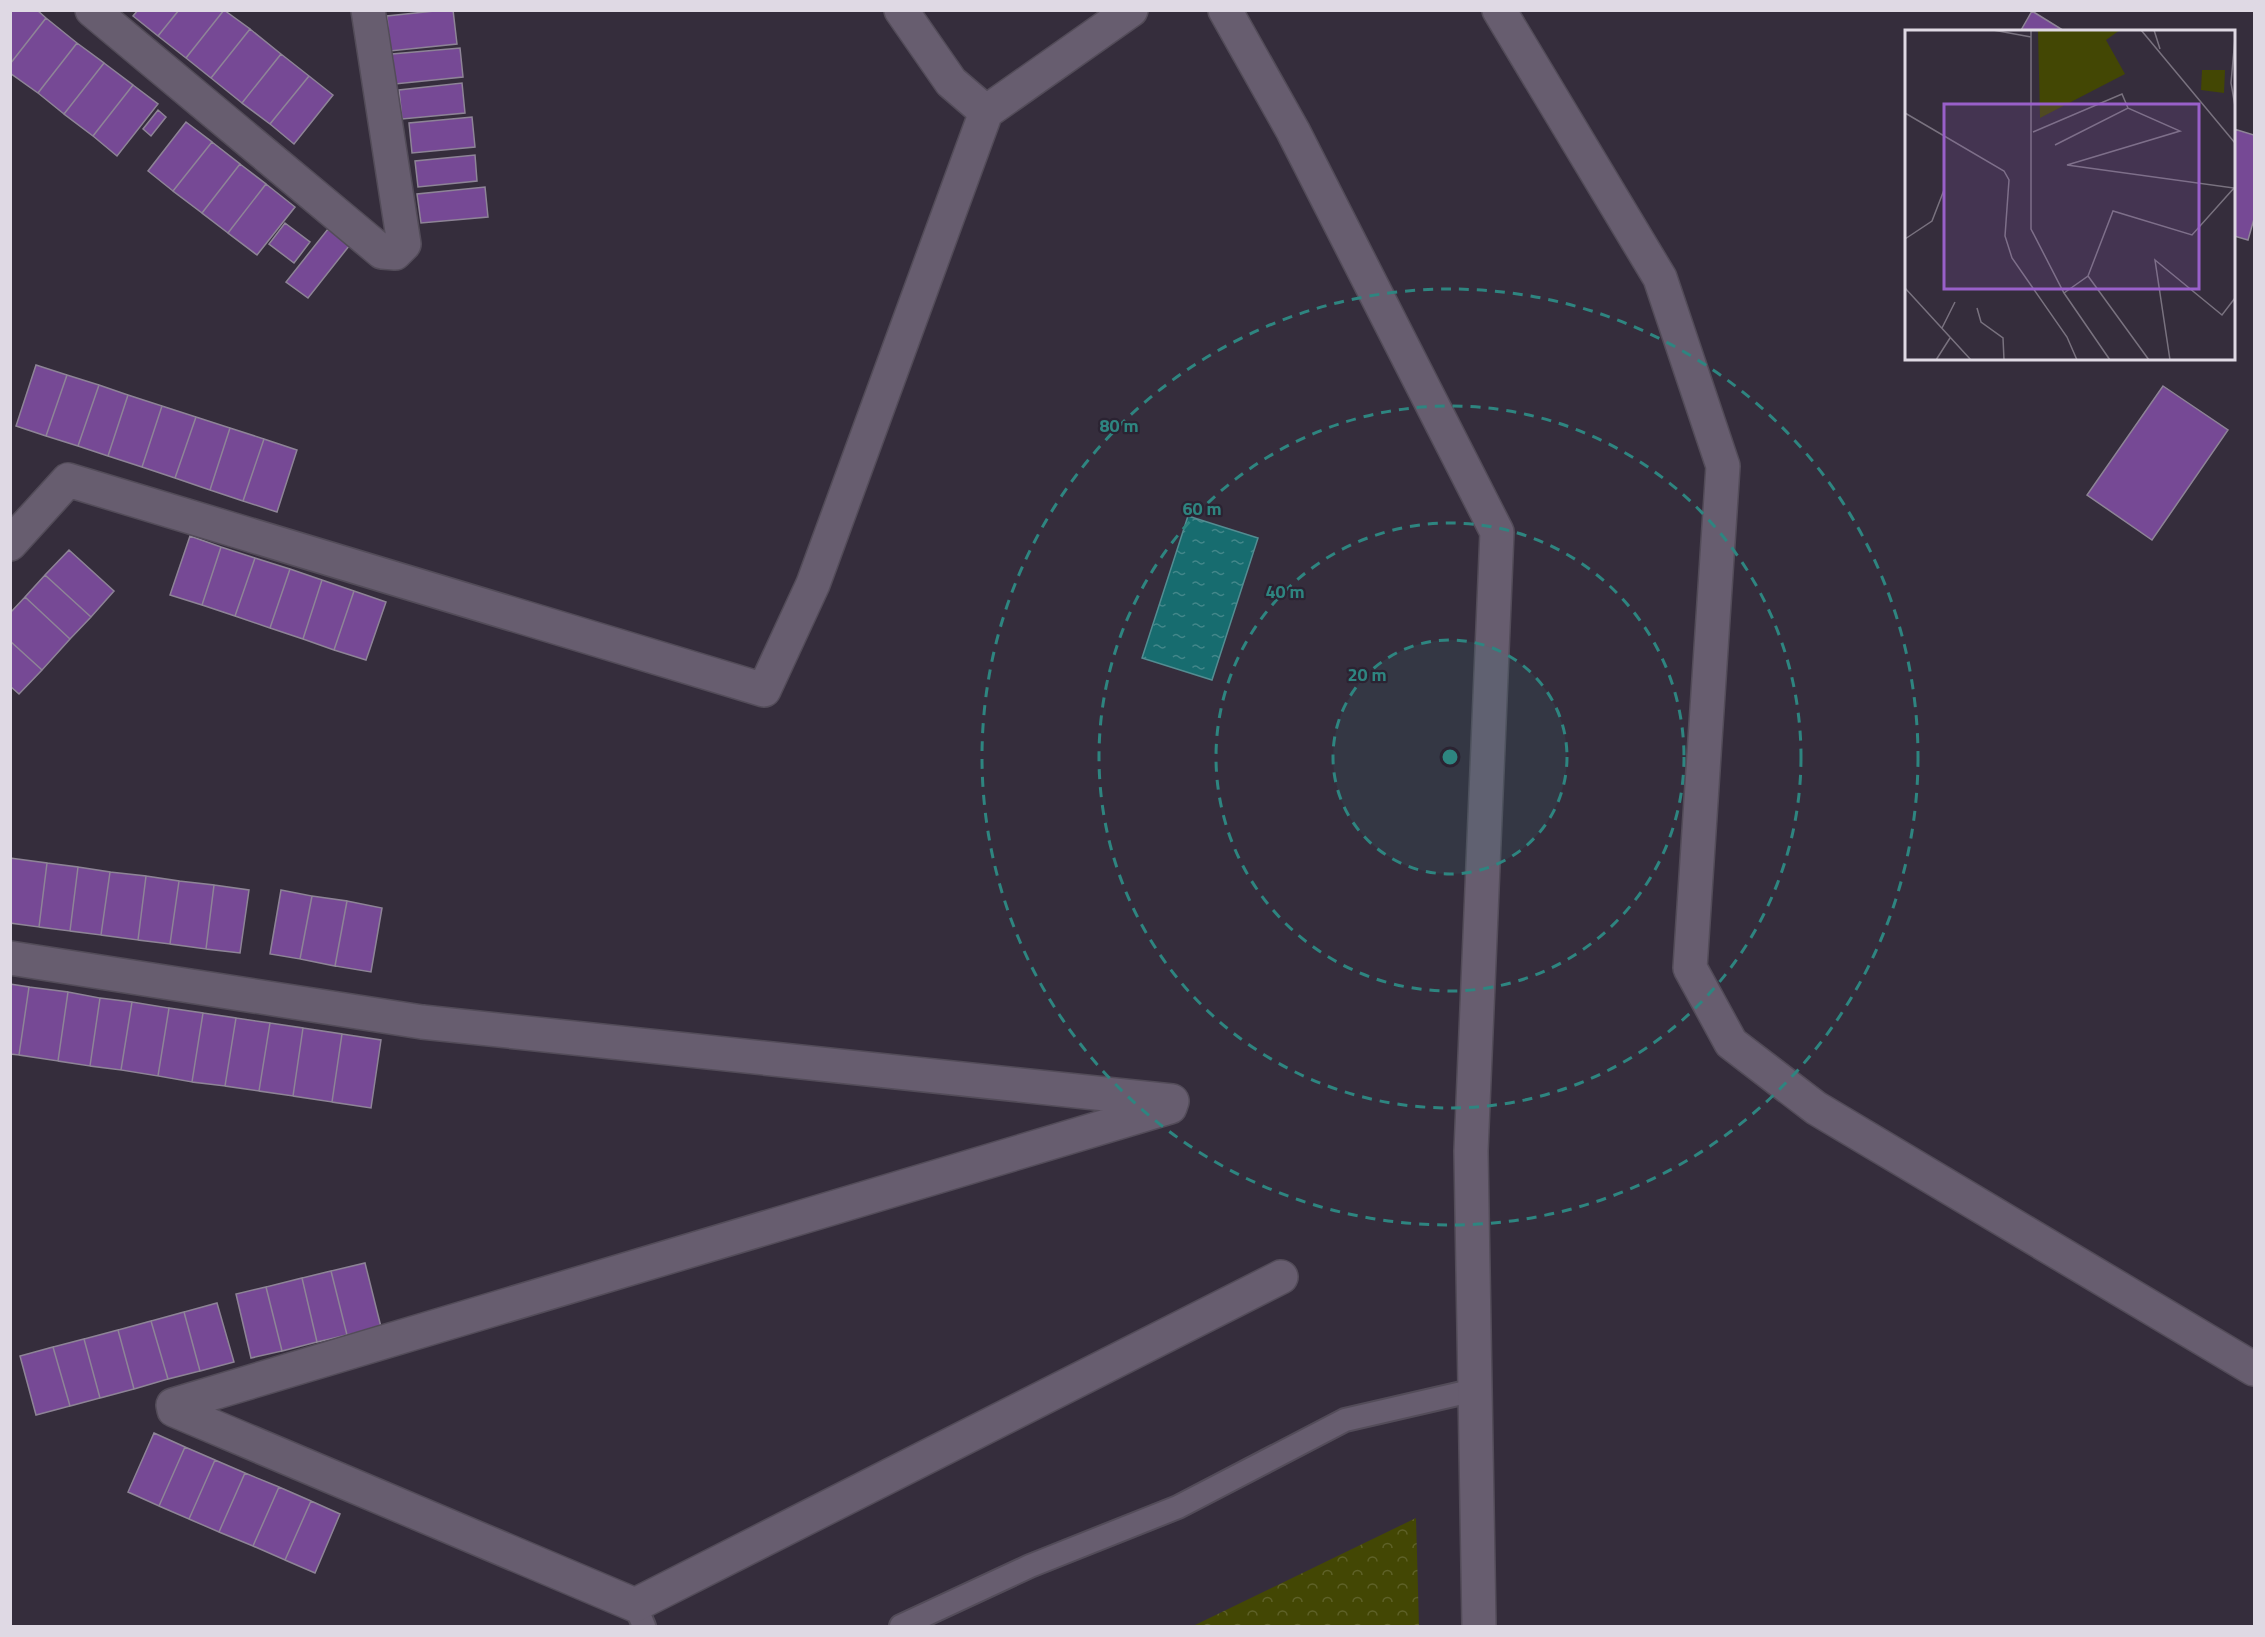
<svg xmlns="http://www.w3.org/2000/svg" width="2265" height="1637" font-family="'Titillium Web',sans-serif">
  <style>
    .park { fill: url(#park-crowns) }
    .water { fill: url(#water-ripples); stroke: #538d92; stroke-width: 1.5 }
    .building { fill: #764995; stroke: #8e8497; stroke-width: 1.5 }
    .lines { fill: none; stroke-linecap: round; stroke-linejoin: round }
    .lane-casing { stroke: #534c59; stroke-width: 26 }
    .street-casing { stroke: #534c59; stroke-width: 36 }
    .lane { stroke: #675d6f; stroke-width: 22 }
    .street { stroke: #675d6f; stroke-width: 33 }
    .ring { fill: none; stroke: #2e8580; stroke-width: 3; stroke-dasharray: 10 8 }
    .inset-road { fill: none; stroke: #79727f; stroke-width: 1.5 }
    .view { fill: #9960ca; fill-opacity: 0.15; stroke: #9960ca; stroke-width: 3 }
    .inset-edge { fill: none; stroke: #dfd9e4; stroke-width: 3 }
    .centre { fill: #2e8580; stroke: #2b2332; stroke-width: 3 }
    .ring-label { font-size: 18px; text-anchor: middle; font-weight: bold; fill: #2e8580; stroke: #2b2332; stroke-width: 4.5; stroke-linejoin: round; paint-order: stroke }
  </style>
  <defs>
    <pattern id="park-crowns" width="20" height="18" patternUnits="userSpaceOnUse" patternTransform="scale(1.5)"><rect width="20" height="18" fill="#434704"/><path d="M2 6a3 3 0 1 1 6 0M12 15a3 3 0 1 1 6 0" fill="none" stroke="#5e6128"/></pattern>
    <pattern id="water-ripples" width="26" height="14" patternUnits="userSpaceOnUse" patternTransform="scale(1.5)"><rect width="26" height="14" fill="#176c6f"/><path d="M2 4q2-2 4 0t4 0M15 11q2-2 4 0t4 0" fill="none" stroke="#43878a"/></pattern>
  </defs>
  <rect width="100%" height="100%" fill="#352d3c"/>
  <!-- park -->
  <path class="park" d="M 1416,1518 L 1419,1626 L 1193,1626 Z"/>
  <!-- water -->
  <path class="water" d="M 1188,516 L 1258,538 L 1212,680 L 1142,658 Z"/>
  <!-- building -->
  <path class="building" d="M 10,10 L 37,10 L 46,18 L 10,64 Z
    M 138,10 L 179,10 L 158,36 L 133,16 Z
    M 179,10 L 224,10 L 186,58 L 158,36 Z
    M 224,10 L 250,29 L 211,78 L 186,58 Z
    M 444,10 L 453,10 L 457,44 L 390,51 L 387,16 Z
    M 2032,11 L 2066,32 L 2020,32 Z
    M 46,18 L 77,43 L 38,93 L 10,73 L 10,64 Z
    M 250,29 L 281,54 L 242,103 L 211,78 Z
    M 77,43 L 104,63 L 64,114 L 38,93 Z
    M 460,48 L 463,77 L 395,84 L 392,54 Z
    M 281,54 L 309,76 L 270,124 L 242,103 Z
    M 104,63 L 133,85 L 93,136 L 64,114 Z
    M 309,76 L 333,95 L 294,144 L 270,124 Z
    M 462,83 L 465,113 L 402,119 L 399,90 Z
    M 133,85 L 158,104 L 117,156 L 93,136 Z
    M 158,110 L 166,117 L 151,136 L 143,129 Z
    M 472,117 L 475,147 L 412,153 L 409,123 Z
    M 186,122 L 212,142 L 173,191 L 148,171 Z
    M 2234,129 L 2254,135 L 2254,219 L 2248,240 L 2234,236 Z
    M 212,142 L 240,164 L 202,213 L 173,191 Z
    M 475,155 L 477,181 L 418,187 L 415,161 Z
    M 240,164 L 266,184 L 228,233 L 202,213 Z
    M 266,184 L 295,207 L 257,255 L 228,233 Z
    M 485,187 L 488,217 L 421,223 L 417,194 Z
    M 285,223 L 310,242 L 294,263 L 269,244 Z
    M 328,229 L 349,246 L 308,298 L 286,282 Z
    M 36,365 L 67,375 L 46,436 L 16,426 Z
    M 67,375 L 99,385 L 78,446 L 46,436 Z
    M 99,385 L 128,395 L 108,456 L 78,446 Z
    M 2163,386 L 2228,430 L 2152,540 L 2087,495 Z
    M 128,395 L 162,406 L 142,467 L 108,456 Z
    M 162,406 L 196,417 L 175,478 L 142,467 Z
    M 196,417 L 230,428 L 210,490 L 175,478 Z
    M 230,428 L 264,439 L 243,501 L 210,490 Z
    M 264,439 L 297,450 L 277,512 L 243,501 Z
    M 190,536 L 221,547 L 202,605 L 170,595 Z
    M 221,547 L 255,558 L 235,616 L 202,605 Z
    M 69,550 L 114,591 L 91,617 L 45,575 Z
    M 255,558 L 290,569 L 270,628 L 235,616 Z
    M 290,569 L 322,580 L 303,639 L 270,628 Z
    M 45,575 L 91,617 L 70,639 L 25,597 Z
    M 322,580 L 354,591 L 334,650 L 303,639 Z
    M 354,591 L 386,602 L 366,660 L 334,650 Z
    M 25,597 L 70,639 L 42,670 L 10,641 L 10,613 Z
    M 10,641 L 42,670 L 19,694 L 10,686 Z
    M 10,858 L 47,863 L 39,927 L 10,923 Z
    M 47,863 L 78,867 L 70,931 L 39,927 Z
    M 78,867 L 110,872 L 101,935 L 70,931 Z
    M 110,872 L 146,876 L 138,940 L 101,935 Z
    M 146,876 L 179,881 L 170,944 L 138,940 Z
    M 179,881 L 214,885 L 206,949 L 170,944 Z
    M 214,885 L 249,890 L 240,953 L 206,949 Z
    M 281,890 L 312,896 L 300,959 L 270,954 Z
    M 312,896 L 347,901 L 335,966 L 300,959 Z
    M 347,901 L 382,908 L 371,972 L 335,966 Z
    M 10,984 L 29,987 L 19,1055 L 10,1054 Z
    M 29,987 L 68,992 L 58,1061 L 19,1055 Z
    M 68,992 L 100,998 L 90,1066 L 58,1061 Z
    M 100,998 L 132,1002 L 121,1070 L 90,1066 Z
    M 132,1002 L 169,1008 L 158,1076 L 121,1070 Z
    M 169,1008 L 203,1013 L 192,1082 L 158,1076 Z
    M 203,1013 L 236,1018 L 225,1086 L 192,1082 Z
    M 236,1018 L 270,1023 L 259,1091 L 225,1086 Z
    M 270,1023 L 303,1028 L 293,1096 L 259,1091 Z
    M 303,1028 L 342,1034 L 332,1102 L 293,1096 Z
    M 342,1034 L 381,1040 L 371,1108 L 332,1102 Z
    M 365,1263 L 381,1327 L 347,1335 L 331,1271 Z
    M 331,1271 L 347,1335 L 317,1342 L 302,1278 Z
    M 302,1278 L 317,1342 L 282,1351 L 266,1287 Z
    M 266,1287 L 282,1351 L 251,1358 L 236,1294 Z
    M 217,1303 L 234,1362 L 200,1371 L 184,1312 Z
    M 184,1312 L 200,1371 L 168,1379 L 151,1321 Z
    M 151,1321 L 168,1379 L 134,1389 L 118,1330 Z
    M 118,1330 L 134,1389 L 100,1398 L 84,1339 Z
    M 84,1339 L 100,1398 L 70,1406 L 53,1347 Z
    M 53,1347 L 70,1406 L 36,1415 L 20,1356 Z
    M 154,1433 L 185,1447 L 159,1506 L 128,1492 Z
    M 185,1447 L 215,1460 L 189,1519 L 159,1506 Z
    M 215,1460 L 245,1473 L 219,1532 L 189,1519 Z
    M 245,1473 L 279,1487 L 253,1546 L 219,1532 Z
    M 279,1487 L 311,1501 L 285,1560 L 253,1546 Z
    M 311,1501 L 340,1514 L 315,1573 L 285,1560 Z"/>
  <g class="lines">
    <defs>
      <path id="lane" d="M 635,1605 L 644,1626
        M 901,1626 L 1030,1566 L 1178,1507 L 1345,1420 L 1475,1390"/>
      <path id="street" d="M 92,10 L 382,252 L 395,253 L 404,244 L 368,10
        M 901,10 L 951,82 L 986,112
        M 1225,10 L 1293,131 L 1497,532 L 1471,1151 L 1479,1626
        M 1499,10 L 1660,278 L 1723,466 L 1690,968 L 1731,1043 L 1816,1108 L 2254,1369
        M 10,544 L 68,480 L 764,690 L 813,584 L 986,112 L 1131,10
        M 10,958 L 422,1022 L 1172,1101 L 1170,1107 L 173,1405 L 174,1410 L 635,1605 L 1281,1277"/>
    </defs>
    <!-- lane casing -->
    <use href="#lane" class="lane-casing"/>
    <!-- street casing -->
    <use href="#street" class="street-casing"/>
    <!-- lane -->
    <use href="#lane" class="lane"/>
    <!-- street -->
    <use href="#street" class="street"/>
  </g>
  <!-- distance rings -->
  <circle cx="1450" cy="757" r="117" fill="#2e8580" fill-opacity=".12"/>
  <g class="ring">
    <circle cx="1450" cy="757" r="117"/>
    <circle cx="1450" cy="757" r="234"/>
    <circle cx="1450" cy="757" r="351"/>
    <circle cx="1450" cy="757" r="468"/>
  </g>
  <!-- overview -->
  <g transform="translate(1905 30)">
    <rect width="330" height="330" fill="#352d3c"/>
    <path d="M 297,40 L 320,40 L 319,63 L 296,60 Z" fill="#434704"/>
    <path d="M 133,0 L 215,0 L 201,10 L 220,44 L 135,88 Z" fill="#434704"/>
    <path class="inset-road" d="M 88,0 L 126,7M 126,0 L 126,199 L 159,263 L 205,330M 236,0 L 330,113M 249,0 L 255,19M 330,8 L 326,53 L 330,76M 0,83 L 99,141 L 104,150 L 100,206 L 107,228 L 162,307 L 172,330M 128,102 L 217,64 L 223,78M 150,115 L 223,78 L 275,101 L 162,135 L 329,158 L 287,205 L 208,181 L 183,246 L 159,263M 0,209 L 27,191 L 39,160M 183,246 L 244,330M 0,258 L 66,330M 72,278 L 76,292 L 98,308 L 99,330M 37,298 L 50,272M 31,330 L 45,308M 265,330 L 250,230 L 317,285 L 330,268"/>
    <path class="view" d="M 39,74 L 294,74 L 294,259 L 39,259 Z"/>
    <rect width="330" height="330" class="inset-edge"/>
  </g>
  <circle cx="1450" cy="757" r="9" class="centre"/>
  <g class="ring-label">
    <text x="1119" y="432">80 m</text>
    <text x="1202" y="515">60 m</text>
    <text x="1285" y="598">40 m</text>
    <text x="1367" y="681">20 m</text>
  </g>
  <!-- border -->
  <rect width="2265" height="1637" fill="none" stroke="#dfd9e4" stroke-width="24"/>
</svg>
